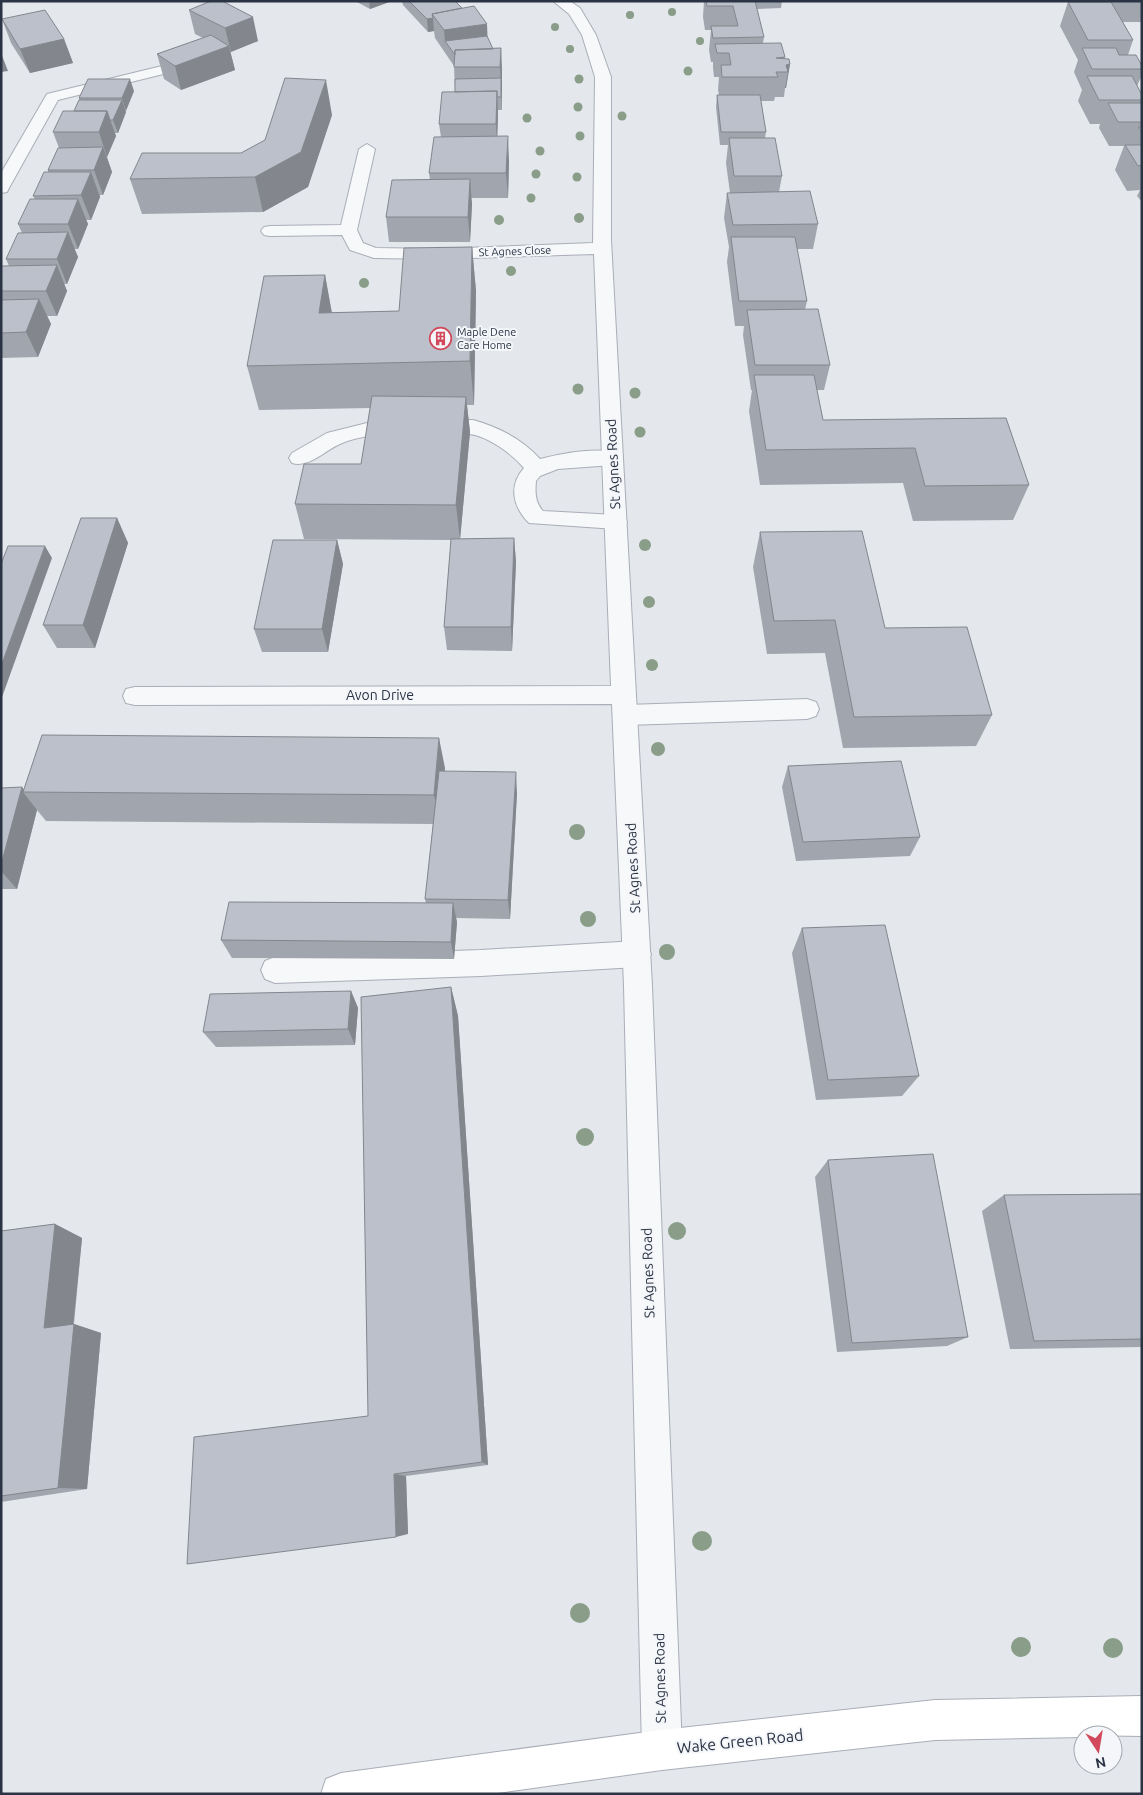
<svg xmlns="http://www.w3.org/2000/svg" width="1143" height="1795" font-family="Ubuntu,sans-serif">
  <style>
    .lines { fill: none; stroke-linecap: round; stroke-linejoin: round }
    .lane-casing { stroke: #a9aeb7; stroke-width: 2 }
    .street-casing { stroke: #a9aeb7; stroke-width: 2 }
    .secondary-casing { stroke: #a9aeb7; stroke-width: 2 }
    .lane { fill: #f7f8fa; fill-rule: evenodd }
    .street { fill: #f7f8fa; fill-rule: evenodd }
    .secondary { fill: #fff; fill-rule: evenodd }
    .tree { fill: #899d89 }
    .wall { fill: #a1a5ae }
    .shaded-wall { fill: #83868d }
    .building { fill: #bbc0ca; stroke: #83868d }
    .labels { text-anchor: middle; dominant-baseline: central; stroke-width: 4; stroke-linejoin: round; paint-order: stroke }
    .far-street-label { font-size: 11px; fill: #2b3445; stroke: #f4f6f9 }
    .far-poi-label { font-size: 11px; fill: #2b3445; stroke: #f4f6f9; text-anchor: start }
    .street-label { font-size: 14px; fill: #2b3445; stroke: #f4f6f9 }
    .near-street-label { font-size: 16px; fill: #2b3445; stroke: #f4f6f9 }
  </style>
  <rect width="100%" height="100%" fill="#e4e7ec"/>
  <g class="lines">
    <defs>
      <path id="lane" d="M 473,420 C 499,427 523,440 540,459 C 564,453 596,447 620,453 L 623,458 L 620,463 L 613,465 L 558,469 L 540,476 L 536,481 C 535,492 535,502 543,511 L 616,515 L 624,517 L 627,522 L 624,527 L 616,529 L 529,523 C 513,507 508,486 524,468 C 512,454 488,436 469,434 C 459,432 446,434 435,434 C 404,435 368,431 340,444 C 324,451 309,468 292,463 L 289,458 L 292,453 L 327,433 L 371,422 Z
        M 807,699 L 816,702 L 819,709 L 816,716 L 807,719 L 626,725 L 617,722 L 614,715 L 617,708 L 626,705 Z
        M 637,941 L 647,945 L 651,954 L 647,963 L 637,967 L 481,976 L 275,983 L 265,979 L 261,970 L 265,961 L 275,957 L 481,950 Z"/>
      <path id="street" d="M 553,1 L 570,1 L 580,8 L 596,35 L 611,77 L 611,240 L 652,986 L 682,1750 L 676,1764 L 662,1770 L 648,1764 L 642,1750 L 624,986 L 612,704 L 135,705 L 126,703 L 123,696 L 126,689 L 135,687 L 611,686 L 594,254 L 437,259 L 374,258 L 350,250 L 342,235 L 270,236 L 264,235 L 261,231 L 264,227 L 270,226 L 341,225 L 359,149 L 367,144 L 375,149 L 357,230 L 363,243 L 376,248 L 437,249 L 593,243 L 595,77 L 582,35 L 569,14 Z
        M 199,57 L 206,61 L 204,64 L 58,100 L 9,188 L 7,192 L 1,193 L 1,173 L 47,94 Z"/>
      <path id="secondary" d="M 1142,1696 L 1142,1736 L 1083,1735 L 1083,1737 L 935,1740 L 662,1770 L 491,1794 L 321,1794 L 326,1779 L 341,1773 L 662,1730 L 935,1700 Z"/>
    </defs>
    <!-- lane casing -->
    <use href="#lane" class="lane-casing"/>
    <!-- street casing -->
    <use href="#street" class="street-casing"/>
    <!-- secondary casing -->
    <use href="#secondary" class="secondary-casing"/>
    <!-- lane -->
    <use href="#lane" class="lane"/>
    <!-- street -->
    <use href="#street" class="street"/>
    <!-- secondary -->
    <use href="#secondary" class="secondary"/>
  </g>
  <!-- trees -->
  <g class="tree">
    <circle cx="672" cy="12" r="4"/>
    <circle cx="630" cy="15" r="4"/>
    <circle cx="555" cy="27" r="4"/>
    <circle cx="700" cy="41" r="4"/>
    <circle cx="570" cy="49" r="4"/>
    <circle cx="688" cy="71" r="4.5"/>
    <circle cx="579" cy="79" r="4.5"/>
    <circle cx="578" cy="107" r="4.5"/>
    <circle cx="622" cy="116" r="4.5"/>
    <circle cx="527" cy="118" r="4.5"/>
    <circle cx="580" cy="136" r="4.5"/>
    <circle cx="540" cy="151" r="4.5"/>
    <circle cx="536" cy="174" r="4.5"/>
    <circle cx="577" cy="177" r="4.5"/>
    <circle cx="531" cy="198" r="4.5"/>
    <circle cx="579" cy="218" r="5"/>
    <circle cx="499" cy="220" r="5"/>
    <circle cx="511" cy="271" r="5"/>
    <circle cx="364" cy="283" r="5"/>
    <circle cx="578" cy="389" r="5.5"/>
    <circle cx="635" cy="393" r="5.5"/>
    <circle cx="640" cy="432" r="5.5"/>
    <circle cx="645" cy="545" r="6"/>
    <circle cx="649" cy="602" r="6"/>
    <circle cx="652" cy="665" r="6"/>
    <circle cx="658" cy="749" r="7"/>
    <circle cx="577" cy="832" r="8"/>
    <circle cx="588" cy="919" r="8"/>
    <circle cx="667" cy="952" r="8"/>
    <circle cx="585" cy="1137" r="9"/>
    <circle cx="677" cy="1231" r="9"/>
    <circle cx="702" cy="1541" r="10"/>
    <circle cx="580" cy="1613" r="10"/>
    <circle cx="1021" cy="1647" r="10"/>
    <circle cx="1113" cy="1648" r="10"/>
  </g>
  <!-- wall -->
  <path class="wall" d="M 355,1 L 392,1 L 370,9 Z
    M 402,1 L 455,1 L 487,36 L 493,49 L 501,48 L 502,73 L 502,110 L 498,110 L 497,136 L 509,161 L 508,198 L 471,198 L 472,204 L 470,242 L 389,242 L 386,217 L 430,180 L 429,173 L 441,137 L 439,124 L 455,92 L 454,66 L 435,38 L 434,31 L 428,32 L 403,5 Z
    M 704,1 L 782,1 L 781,8 L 757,9 L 764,37 L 763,43 L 785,57 L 784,59 L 790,64 L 786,88 L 785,88 L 784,97 L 775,97 L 774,101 L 761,101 L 766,132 L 765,138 L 782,176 L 779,192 L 818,224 L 813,249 L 797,249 L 807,301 L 805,310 L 830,365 L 824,390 L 817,390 L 823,420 L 1006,418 L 1029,485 L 1013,520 L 913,521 L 903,483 L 760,485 L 749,411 L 752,390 L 751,390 L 743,335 L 744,326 L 735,326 L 727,262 L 729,247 L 724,218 L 727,193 L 730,193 L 726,163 L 728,145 L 720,145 L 716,107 L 717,95 L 719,95 L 718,90 L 719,77 L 714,77 L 713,68 L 713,62 L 711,62 L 709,50 L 711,30 L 705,30 L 703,17 Z
    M 1086,1 L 1142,1 L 1142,22 L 1123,22 L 1133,40 L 1128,55 L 1142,66 L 1142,75 L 1137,86 L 1142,95 L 1142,202 L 1137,196 L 1140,190 L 1127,191 L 1115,170 L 1124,146 L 1109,146 L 1099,128 L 1100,124 L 1090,124 L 1078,101 L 1082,90 L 1074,72 L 1078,60 L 1060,26 L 1068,2 L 1085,2 Z
    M 189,10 L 258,41 L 230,52 L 235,70 L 181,90 L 164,79 L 157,54 L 203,38 L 195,34 Z
    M 2,19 L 64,39 L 73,63 L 30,73 L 11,43 Z
    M 134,91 L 125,111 L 126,112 L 118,133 L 115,133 L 116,136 L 107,157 L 112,172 L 103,195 L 100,195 L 100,197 L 91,220 L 86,220 L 88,224 L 78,249 L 74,249 L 78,257 L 67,284 L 64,284 L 67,291 L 57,316 L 47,316 L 51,324 L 38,357 L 1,358 L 1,266 L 9,266 L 6,259 L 22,233 L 18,224 L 35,199 L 33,196 L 48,172 L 48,170 L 59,148 L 53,132 L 74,111 L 79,100 L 79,98 Z
    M 332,115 L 308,187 L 263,212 L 142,214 L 130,179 L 241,153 Z
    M 472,247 L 476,291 L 474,405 L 467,405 L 470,432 L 460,539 L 514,538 L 516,562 L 512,651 L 447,650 L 444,627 L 451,540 L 304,539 L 295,504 L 361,464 L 370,408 L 259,410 L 247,366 L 325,275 L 332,313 L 399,311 Z
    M 117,518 L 128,543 L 95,648 L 57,648 L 43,625 Z
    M 760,532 L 885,628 L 992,715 L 976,746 L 843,748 L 825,653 L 767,654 L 753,567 Z
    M 337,540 L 343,564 L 328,652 L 262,652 L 254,629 Z
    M 788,766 L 920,837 L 910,856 L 796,861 L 782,787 Z
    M 445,768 L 444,771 L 517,793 L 510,919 L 456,918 L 457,922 L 454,959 L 232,958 L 221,940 L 426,903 L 425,899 L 433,824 L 46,821 L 37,810 L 17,889 L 1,889 L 1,788 L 24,790 Z
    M 802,928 L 919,1076 L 902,1096 L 816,1100 L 792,953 Z
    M 451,987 L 458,1016 L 488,1465 L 406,1476 L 408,1534 L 368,1416 Z
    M 351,991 L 358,1008 L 355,1045 L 216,1047 L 203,1032 Z
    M 828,1160 L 968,1337 L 947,1346 L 837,1352 L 815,1177 Z
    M 1142,1194 L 1142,1347 L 1010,1349 L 982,1211 L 1004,1195 Z
    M 55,1224 L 82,1238 L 74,1324 L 101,1333 L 87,1489 L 1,1502 L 1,1231 Z"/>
  <!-- shaded-wall -->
  <path class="shaded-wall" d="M 369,1 L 392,1 L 370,9 Z
    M 253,17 L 258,41 L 231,52 L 225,28 Z
    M 433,18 L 434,31 L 428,32 L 427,19 Z
    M 487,24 L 488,48 L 445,41 L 444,30 Z
    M 64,39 L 73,63 L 30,73 L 20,49 Z
    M 229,46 L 235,70 L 181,90 L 175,66 Z
    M 501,48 L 502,73 L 502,110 L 500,67 Z
    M 1,53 L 8,71 L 1,72 Z
    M 790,64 L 786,88 L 785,88 L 788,72 L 786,65 Z
    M 130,79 L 134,91 L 126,111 L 122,98 Z
    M 326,80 L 332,115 L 308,187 L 263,212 L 255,177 Z
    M 497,91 L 498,116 L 497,148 L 496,124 Z
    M 122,100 L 126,112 L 118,133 L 113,120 Z
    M 107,111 L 116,136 L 107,157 L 99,132 Z
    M 508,136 L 509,161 L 508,198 L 506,173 Z
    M 103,147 L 112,172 L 103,195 L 94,170 Z
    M 91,172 L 100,197 L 91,220 L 81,195 Z
    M 470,179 L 472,204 L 470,242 L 468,217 Z
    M 78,199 L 88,224 L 78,249 L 68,224 Z
    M 68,232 L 78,257 L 67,284 L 57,259 Z
    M 472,247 L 476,291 L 474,405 L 470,361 Z
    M 57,265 L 67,291 L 57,316 L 46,291 Z
    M 325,275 L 333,320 L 319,313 Z
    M 39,299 L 51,324 L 38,357 L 26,332 Z
    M 466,397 L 470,432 L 460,540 L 456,505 Z
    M 117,518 L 128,543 L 95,648 L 83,625 Z
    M 514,538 L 516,562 L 512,651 L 511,627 Z
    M 337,540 L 343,564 L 328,652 L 322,629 Z
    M 45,546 L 52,558 L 1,700 L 1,666 Z
    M 439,738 L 445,768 L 440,824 L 434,795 Z
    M 516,772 L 517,793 L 510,919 L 508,900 Z
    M 22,787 L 26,792 L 23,792 L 37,810 L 17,889 L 1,871 L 1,865 Z
    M 453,903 L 457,922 L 454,959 L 451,942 Z
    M 451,987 L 458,1016 L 488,1465 L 482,1462 Z
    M 351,991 L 358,1008 L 355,1045 L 348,1029 Z
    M 55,1224 L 82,1238 L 72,1337 L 44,1328 Z
    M 74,1324 L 101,1333 L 87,1489 L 58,1488 Z
    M 394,1474 L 406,1476 L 408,1534 L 396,1537 Z"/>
  <!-- building -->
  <path class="building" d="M 211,1 L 222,1 L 253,17 L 225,28 L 189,10 Z
    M 409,1 L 455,1 L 462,8 L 432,14 L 433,18 L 427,19 Z
    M 706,1 L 755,1 L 764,37 L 713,38 L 711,26 L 738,26 L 733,6 L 707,6 Z
    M 1068,2 L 1111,2 L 1133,40 L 1088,40 Z
    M 474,6 L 487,24 L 444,30 L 432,14 Z
    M 45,10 L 64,39 L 20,49 L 2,19 Z
    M 211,35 L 229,46 L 175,66 L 157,54 Z
    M 487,36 L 493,49 L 455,50 L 455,55 L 445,41 Z
    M 781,43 L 785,57 L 776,58 L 789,59 L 790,64 L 786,65 L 788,72 L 776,72 L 778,77 L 722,77 L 721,65 L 731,65 L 729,53 L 717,53 L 715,44 Z
    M 501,48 L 500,67 L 454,67 L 455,50 Z
    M 1082,48 L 1116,48 L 1119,55 L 1136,55 L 1142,66 L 1142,69 L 1092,69 Z
    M 1087,76 L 1132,76 L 1142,95 L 1142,100 L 1099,100 Z
    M 285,78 L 326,80 L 301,152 L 255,177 L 130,179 L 142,153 L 241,153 L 265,140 Z
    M 501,78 L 501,97 L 497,97 L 497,91 L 455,92 L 455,79 Z
    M 88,79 L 130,79 L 122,98 L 79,98 Z
    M 497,91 L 496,124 L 439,124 L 442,92 Z
    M 717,95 L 760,95 L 766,132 L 721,132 Z
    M 79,100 L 122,100 L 113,120 L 110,120 L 107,111 L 74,111 Z
    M 1108,103 L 1142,103 L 1142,122 L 1118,122 Z
    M 63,111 L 107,111 L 99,132 L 53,132 Z
    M 1138,127 L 1142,127 L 1142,132 Z
    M 508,136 L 506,173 L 429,173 L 434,137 Z
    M 729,138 L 775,138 L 782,176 L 734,176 Z
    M 1125,145 L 1142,145 L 1142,165 L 1138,166 Z
    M 103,147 L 94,170 L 48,170 L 58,148 Z
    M 44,172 L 91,172 L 81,195 L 33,196 Z
    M 470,179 L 468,217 L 386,217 L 392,180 Z
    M 810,191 L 818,224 L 733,225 L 727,193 Z
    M 30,199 L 78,199 L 68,224 L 18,224 Z
    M 68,232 L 57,259 L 6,259 L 18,233 Z
    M 731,237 L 795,237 L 807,301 L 739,301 Z
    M 472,247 L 470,361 L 247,366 L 264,276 L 325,275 L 319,313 L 399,311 L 404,248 Z
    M 57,265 L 46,291 L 1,291 L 1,266 Z
    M 39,299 L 26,332 L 1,333 L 1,300 Z
    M 818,309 L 830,365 L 755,365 L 747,310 Z
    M 754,375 L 814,375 L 823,420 L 1006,418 L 1029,485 L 925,486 L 915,448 L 766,450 Z
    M 372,396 L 466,397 L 456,505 L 295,504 L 304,464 L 361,464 Z
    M 81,518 L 117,518 L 83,625 L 43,625 Z
    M 862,531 L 885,628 L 967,627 L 992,715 L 854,717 L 835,620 L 774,621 L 760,532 Z
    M 514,538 L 511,627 L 444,627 L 451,539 Z
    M 273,540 L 337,540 L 322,629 L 254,629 Z
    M 8,546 L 45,546 L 1,666 L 1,564 Z
    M 42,735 L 439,738 L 434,795 L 23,792 Z
    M 901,761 L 920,837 L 803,842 L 788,766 Z
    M 439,771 L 516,772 L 508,900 L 425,899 Z
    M 22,787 L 1,865 L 1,788 Z
    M 229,902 L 453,903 L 451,942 L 221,940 Z
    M 885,925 L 919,1076 L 828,1080 L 802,928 Z
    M 451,987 L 482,1462 L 394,1474 L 396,1537 L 187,1564 L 194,1437 L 368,1416 L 361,997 Z
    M 351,991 L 348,1029 L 203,1032 L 210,994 Z
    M 933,1154 L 968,1337 L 852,1343 L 828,1160 Z
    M 1142,1194 L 1142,1339 L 1034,1341 L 1004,1195 Z
    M 55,1224 L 44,1328 L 74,1324 L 58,1488 L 1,1496 L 1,1231 Z"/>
  <!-- icons -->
  <defs>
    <symbol id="building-ring" viewBox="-11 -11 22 22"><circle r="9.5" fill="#f4f6f9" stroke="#d1495b" stroke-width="1.5"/><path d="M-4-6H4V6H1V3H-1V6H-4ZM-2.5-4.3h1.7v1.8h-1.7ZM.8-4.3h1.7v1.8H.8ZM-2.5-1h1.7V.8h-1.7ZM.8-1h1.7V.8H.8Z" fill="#d1495b"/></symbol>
  </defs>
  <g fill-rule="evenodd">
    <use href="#building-ring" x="428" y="326" width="25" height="25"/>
  </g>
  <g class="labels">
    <!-- far-street labels -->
    <g class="far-street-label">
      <text transform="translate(515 251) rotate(-2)">St Agnes Close</text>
    </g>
    <!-- far-poi labels -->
    <g class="far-poi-label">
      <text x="457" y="332">Maple Dene<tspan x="457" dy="13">Care Home</tspan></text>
    </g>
    <!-- street labels -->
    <g class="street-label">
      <text transform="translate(613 464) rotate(-93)">St Agnes Road</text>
      <text x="380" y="695">Avon Drive</text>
      <text transform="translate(633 868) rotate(-93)">St Agnes Road</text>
      <text transform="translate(648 1273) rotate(-92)">St Agnes Road</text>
      <text transform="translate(660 1678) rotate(-91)">St Agnes Road</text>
    </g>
    <!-- near-street labels -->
    <g class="near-street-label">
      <text transform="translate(740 1741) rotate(-6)">Wake Green Road</text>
    </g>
  </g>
  <!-- border -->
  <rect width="1143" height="1795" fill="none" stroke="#2b3445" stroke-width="5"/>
  <!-- north arrow -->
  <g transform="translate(1098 1750) rotate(168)"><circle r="24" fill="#f4f6f9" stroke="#a4a8b1"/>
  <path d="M0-4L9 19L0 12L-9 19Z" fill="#d1495b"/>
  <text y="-8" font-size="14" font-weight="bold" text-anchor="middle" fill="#2b3445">N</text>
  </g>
</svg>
